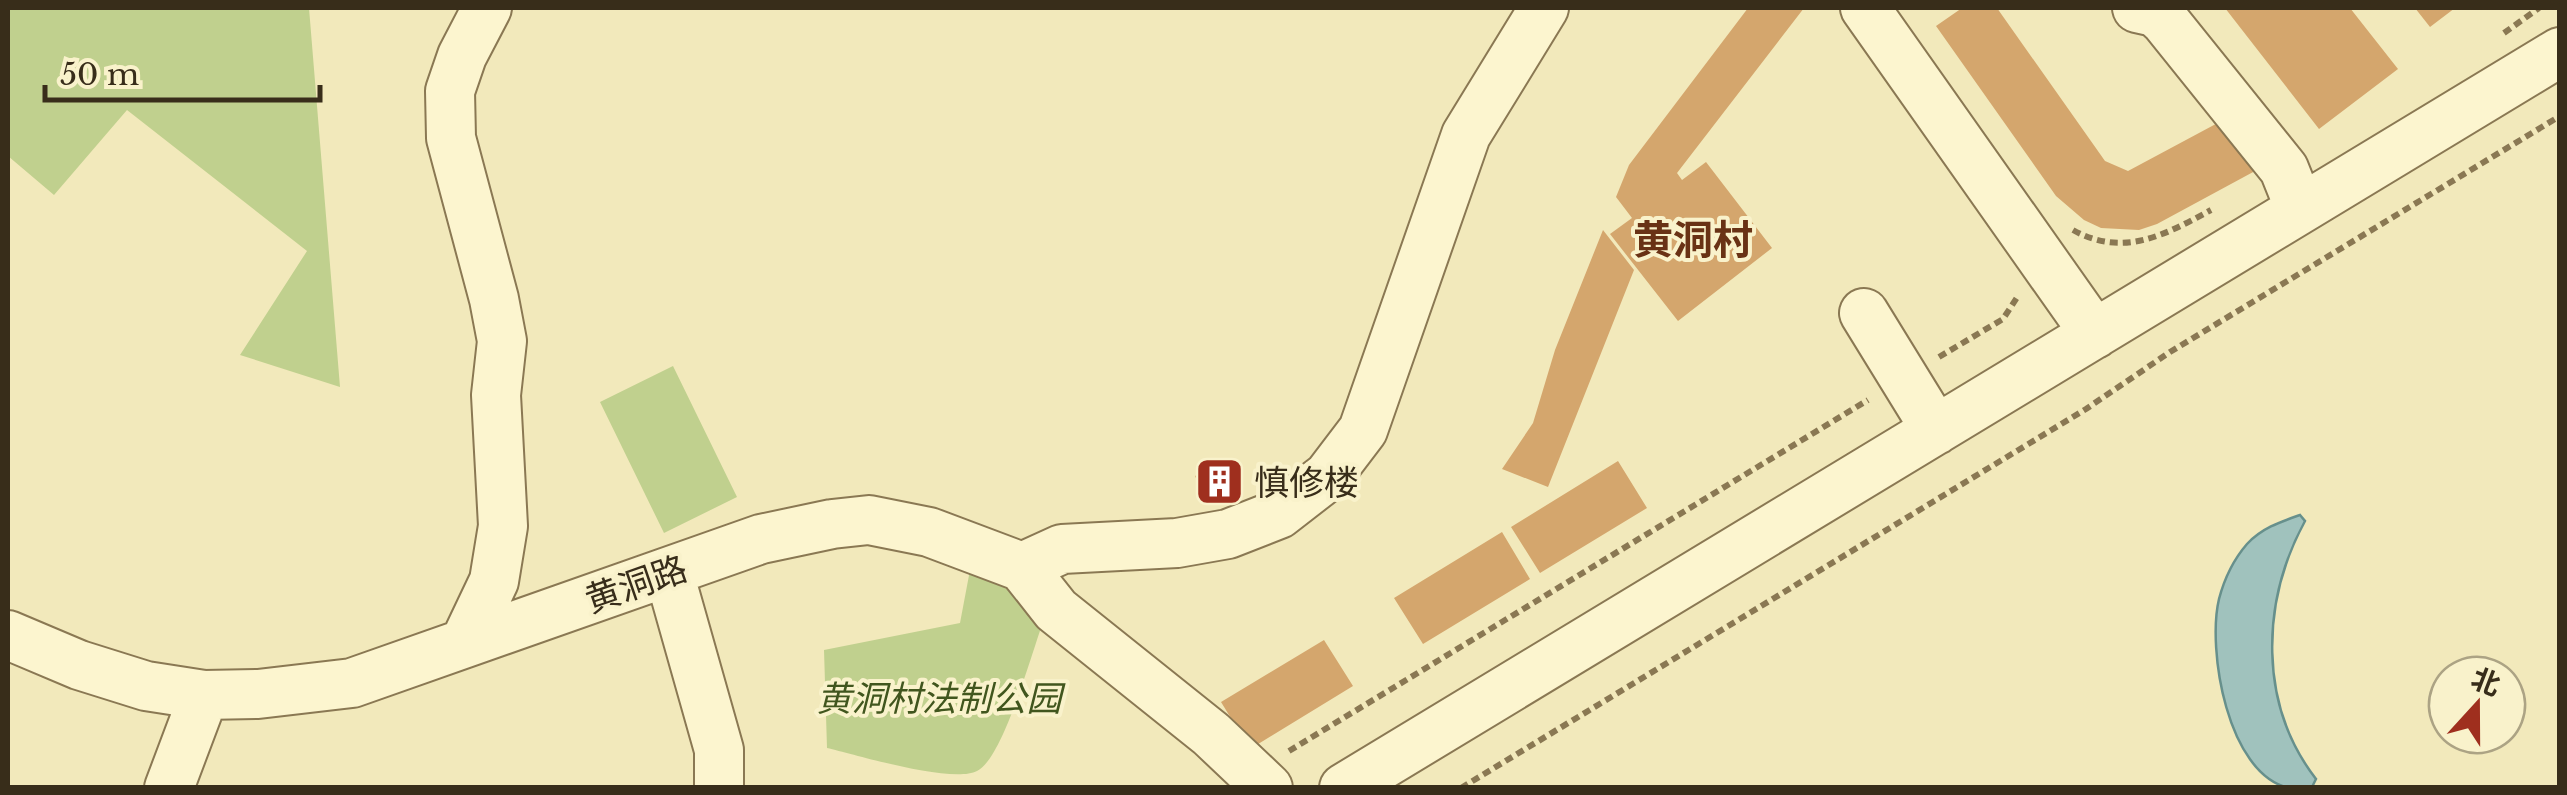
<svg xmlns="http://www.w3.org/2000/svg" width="2567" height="795" font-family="'Libre Baskerville','Noto Sans SC',serif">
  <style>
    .green { fill: #c0d08e }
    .water { fill: #a0c2bd; stroke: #67908c; stroke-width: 2.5 }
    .building { fill: #d4a66d }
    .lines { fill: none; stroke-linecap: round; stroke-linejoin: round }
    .minor-casing { stroke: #8a7853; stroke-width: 52 }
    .path { stroke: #8a7853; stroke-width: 6; stroke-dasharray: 8 5; stroke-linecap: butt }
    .minor { stroke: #fcf5cf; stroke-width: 48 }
    .labels { text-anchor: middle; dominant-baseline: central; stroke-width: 8; stroke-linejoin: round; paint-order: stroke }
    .poi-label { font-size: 35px; fill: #382d1a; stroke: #f9f2cb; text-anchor: start }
    .street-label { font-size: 35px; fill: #382d1a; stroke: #f9f2cb }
    .park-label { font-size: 35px; font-style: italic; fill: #41561e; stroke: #f9f2cb }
    .quarter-label { font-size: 40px; font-weight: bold; fill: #693215; stroke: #f9f2cb }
  </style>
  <rect width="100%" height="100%" fill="#f2e9bb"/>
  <!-- green -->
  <path class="green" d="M 8,8 L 309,8 L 340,387 L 240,355 L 307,251 L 127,110 L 54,195 L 8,156 Z
    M 673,366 L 737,497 L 664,533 L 600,402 Z
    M 970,570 L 1009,578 L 1044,619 C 1033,649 1003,759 977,771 C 952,784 857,755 827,748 L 824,650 L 960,623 Z"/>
  <!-- water -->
  <path class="water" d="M 2300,515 L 2305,521 C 2261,602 2258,704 2316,779 L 2312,787 C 2305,787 2295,789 2289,788 C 2227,774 2207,649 2219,599 C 2224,580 2234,559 2247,544 C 2262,528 2280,522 2300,515 Z"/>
  <!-- building -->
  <path class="building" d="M 1748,8 L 1804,8 L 1677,173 L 1682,180 L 1706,162 L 1772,248 L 1678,321 L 1610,234 L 1632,218 L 1616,197 L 1629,165 Z
    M 1962,8 L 1997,8 L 2105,161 L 2128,171 L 2227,118 L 2255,171 L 2157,224 L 2139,230 L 2101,228 L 2084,220 L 2056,196 L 1936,26 Z
    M 2225,8 L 2350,8 L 2398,69 L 2319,129 Z
    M 2415,8 L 2455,8 L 2430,27 Z
    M 1603,230 L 1634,270 L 1548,487 L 1502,469 L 1533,423 L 1555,350 Z
    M 1229,459 L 1242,488 L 1208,505 L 1195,476 Z
    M 1618,461 L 1647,508 L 1540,573 L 1511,527 Z
    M 1502,532 L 1530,579 L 1423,644 L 1394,598 Z
    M 1324,640 L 1353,686 L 1250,749 L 1221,702 Z"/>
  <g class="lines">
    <defs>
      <path id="minor" d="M 1865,8 L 2095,334
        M 2137,8 L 2155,12 L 2165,21 L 2284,169 L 2300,209
        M 1864,313 L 1936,430
        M 1022,567 L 1062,549 L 1177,543 L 1228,534 L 1279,514 L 1328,476 L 1363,430 L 1466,135 L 1544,8
        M 669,573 L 719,750 L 719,788
        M 8,635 L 79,665 L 146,686 L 204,695 L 258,694 L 352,683 L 761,539 L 832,524 L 869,520 L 929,532 L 1022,567 L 1056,610 L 1211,734 L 1268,788
        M 465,642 L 494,581 L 503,526 L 496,395 L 502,341 L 494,299 L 451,138 L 450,91 L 462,56 L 487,8
        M 169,788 L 204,695
        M 1344,788 L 2560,52"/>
    </defs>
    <!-- minor casing -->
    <use href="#minor" class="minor-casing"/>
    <!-- path -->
    <path class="path" d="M 2504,33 L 2539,8
      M 2073,230 C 2123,258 2165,235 2211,210
      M 1939,357 L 2003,319 L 2018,296
      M 1289,751 L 1868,400
      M 1461,788 L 2086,409 L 2170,352 L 2560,116"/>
    <!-- minor -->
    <use href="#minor" class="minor"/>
  </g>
  <!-- icons -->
  <defs>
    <symbol id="building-square" viewBox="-11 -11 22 22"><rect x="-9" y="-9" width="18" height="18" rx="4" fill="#9f2f1e" stroke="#f9f2cb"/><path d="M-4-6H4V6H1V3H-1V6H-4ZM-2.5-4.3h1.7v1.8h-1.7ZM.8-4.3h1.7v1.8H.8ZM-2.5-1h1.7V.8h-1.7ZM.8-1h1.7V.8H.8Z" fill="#fff"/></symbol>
  </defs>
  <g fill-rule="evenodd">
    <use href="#building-square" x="1192" y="454" width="55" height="55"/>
  </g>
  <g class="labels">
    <!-- poi labels -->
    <g class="poi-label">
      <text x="1254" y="482">慎修楼</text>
    </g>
    <!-- street labels -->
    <g class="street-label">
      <text transform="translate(636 584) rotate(-19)">黄洞路</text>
    </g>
    <!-- park labels -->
    <g class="park-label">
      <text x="939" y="698">黄洞村法制公园</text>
    </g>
    <!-- quarter labels -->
    <g class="quarter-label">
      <text x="1693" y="240">黄洞村</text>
    </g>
  </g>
  <!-- border -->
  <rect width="2567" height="795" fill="none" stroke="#382d1a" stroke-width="20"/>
  <!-- north arrow -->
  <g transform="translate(2477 705) rotate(21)"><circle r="48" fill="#f9f2cb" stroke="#aca384" stroke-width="2.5"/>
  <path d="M0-8L18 38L0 25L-18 38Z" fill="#9f2f1e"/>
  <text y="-15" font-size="28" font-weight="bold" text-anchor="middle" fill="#382d1a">北</text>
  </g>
  <!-- scale -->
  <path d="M45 85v15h275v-15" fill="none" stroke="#382d1a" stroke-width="5"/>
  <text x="60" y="85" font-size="30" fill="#382d1a" stroke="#f9f2cb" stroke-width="8" paint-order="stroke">50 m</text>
</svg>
